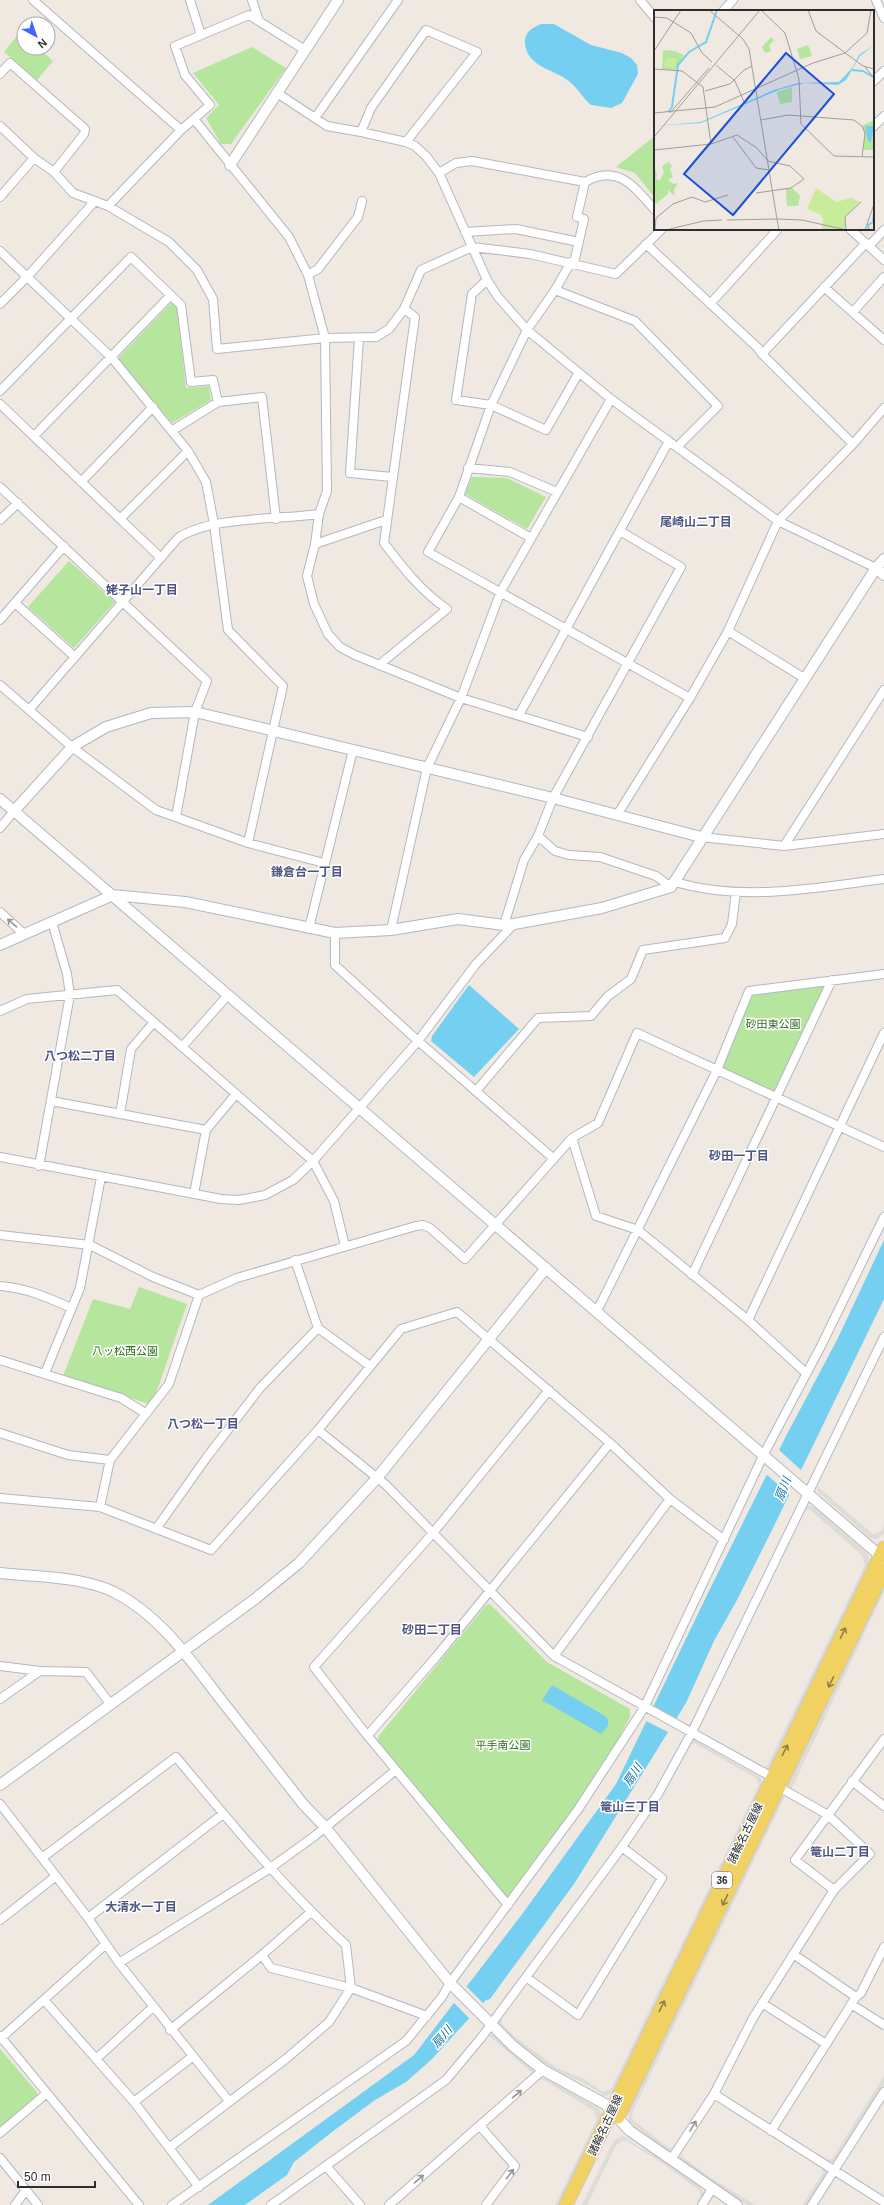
<svg xmlns="http://www.w3.org/2000/svg" width="884" height="2205" font-family="Arial,'Noto Sans JP',sans-serif">
  <style>
    .green { fill: #b6e59e }
    .plaza { fill: #dfdcd8 }
    .water { fill: #75cff0 }
    .pier { fill: #efe9e1 }
    .lines { fill: none; stroke-linecap: round; stroke-linejoin: round }
    .minor-casing { stroke: #b4b7c1; stroke-width: 10 }
    .tertiary-casing { stroke: #b4b7c1; stroke-width: 12 }
    .primary-casing { stroke: #c9c9c9; stroke-width: 15 }
    .minor { stroke: #fff; stroke-width: 8 }
    .tertiary { stroke: #fff; stroke-width: 10 }
    .primary { stroke: #f2d163; stroke-width: 13 }
    .oneway { stroke: #969696 }
    .oneway2 { stroke: #908048 }
    .labels { text-anchor: middle; dominant-baseline: central; stroke-width: 3; stroke-linejoin: round; paint-order: stroke }
    .shield { fill: #fff; stroke: #6d6d6d; stroke-width: 1 }
    .shield-label { font-size: 10px; font-weight: bold; fill: #2e2e2e }
    .park-label { font-size: 11px; fill: #2c6e1b; stroke: #fff }
    .street-label { font-size: 11px; fill: #2e2e2e; stroke: #fff }
    .neighbourhood-label { font-size: 12px; font-weight: bold; fill: #4d5680; stroke: #fff }
    .water-label { font-size: 12px; font-style: italic; fill: #0d6fa3; stroke: #fff }
    .inset-river { fill: none; stroke: #75cff0; stroke-width: 2 }
    .inset-road { fill: none; stroke: #a29e99; stroke-width: 1 }
    .view { fill: #1d4ed8; fill-opacity: 0.15; stroke: #1d4ed8; stroke-width: 2 }
    .inset-edge { fill: none; stroke: #2e2e2e; stroke-width: 2 }
  </style>
  <rect width="100%" height="100%" fill="#efe9e1"/>
  <!-- green -->
  <path class="green" d="M 20,32 L 24,36 L 24,48 L 39,48 L 53,61 L 37,80 L 4,52 Z
    M 252,47 L 286,68 L 231,144 L 221,144 L 206,118 L 219,105 L 193,73 Z
    M 655,136 L 655,198 L 635,173 L 616,167 Z
    M 172,302 L 177,308 L 186,388 L 209,386 L 211,400 L 172,423 L 117,359 Z
    M 472,477 L 507,478 L 546,497 L 527,529 L 465,494 Z
    M 69,561 L 115,602 L 74,648 L 28,607 Z
    M 832,980 L 777,1098 L 717,1070 L 749,991 Z
    M 139,1287 L 187,1304 L 152,1405 L 63,1376 L 93,1299 L 130,1309 Z
    M 490,1604 L 547,1662 L 630,1709 L 630,1717 L 607,1761 L 562,1828 L 508,1897 L 505,1897 L 378,1741 L 378,1737 L 486,1605 Z
    M 0,2049 L 37,2092 L 37,2097 L 0,2128 Z"/>
  <!-- plaza -->
  <path class="plaza" d="M 817,1486 L 873,1534 L 881,1531 L 884,1525 L 884,1534 L 877,1539 L 870,1538 L 818,1492 Z
    M 809,1505 L 814,1507 L 868,1554 L 871,1564 L 771,1769 L 768,1770 L 763,1768 L 767,1766 L 865,1565 L 862,1555 L 810,1510 L 804,1510 Z
    M 884,1581 L 884,1592 L 791,1790 L 787,1785 Z
    M 695,1740 L 760,1777 L 763,1783 L 614,2093 L 605,2096 L 582,2082 L 550,2068 L 521,2047 L 499,2026 L 498,2024 L 501,2017 L 502,2024 L 514,2036 L 557,2068 L 584,2079 L 603,2092 L 611,2089 L 759,1785 L 756,1778 L 694,1743 L 691,1743 Z
    M 781,1796 L 785,1796 L 632,2113 L 633,2120 L 669,2148 L 675,2147 L 668,2151 L 629,2121 L 628,2110 Z
    M 489,2035 L 495,2035 L 533,2069 L 532,2077 L 531,2072 L 492,2038 L 488,2037 Z
    M 884,2076 L 884,2084 L 835,2161 L 831,2162 L 827,2160 L 832,2159 Z
    M 542,2078 L 547,2078 L 598,2108 L 602,2114 L 560,2205 L 555,2205 L 597,2119 L 594,2111 L 544,2080 L 540,2080 Z
    M 623,2136 L 639,2147 L 662,2157 L 700,2187 L 704,2193 L 701,2198 L 700,2191 L 665,2165 L 625,2140 L 617,2144 L 587,2205 L 582,2205 L 612,2144 L 617,2138 Z
    M 682,2153 L 683,2157 L 711,2178 L 755,2205 L 747,2205 L 708,2181 L 682,2161 L 680,2158 Z
    M 822,2167 L 826,2171 L 826,2175 L 807,2205 L 802,2205 L 823,2173 Z"/>
  <!-- water -->
  <path class="water" d="M 541,24 L 554,24 L 591,45 L 622,53 L 631,58 L 637,65 L 638,74 L 622,103 L 611,108 L 591,105 C 583,98 578,89 570,82 C 555,69 528,68 525,44 C 524,32 532,28 541,24 Z
    M 469,985 L 519,1029 L 474,1077 L 431,1041 L 432,1036 Z
    M 884,1240 L 884,1299 L 773,1528 L 737,1600 L 714,1641 L 686,1703 L 574,1884 L 490,1999 L 486,2000 L 431,2060 L 406,2082 L 375,2100 L 332,2132 L 294,2162 L 287,2175 L 245,2205 L 208,2205 L 414,2055 L 523,1913 L 616,1784 L 708,1593 L 786,1436 L 837,1340 Z
    M 552,1685 L 605,1716 L 608,1720 L 608,1726 L 601,1734 L 542,1700 Z"/>
  <!-- pier -->
  <path class="pier" d="M 778,1449 L 802,1471 L 790,1495 L 766,1474 Z
    M 654,1706 L 678,1719 L 670,1733 L 646,1721 Z
    M 465,1985 L 485,2005 L 471,2020 L 453,2002 Z"/>
  <g class="lines">
    <defs>
      <path id="minor" d="M 33,0 L 181,130
        M 190,0 L 201,35
        M 252,0 L 259,21
        M 640,0 L 655,18
        M 876,0 L 884,18
        M 723,11 L 733,0
        M 0,74 L 10,63 L 85,129 L 84,134 L 54,172
        M 873,82 L 884,71
        M 277,93 L 327,126 L 361,132 L 406,142 L 415,146 L 426,156 L 439,173 L 487,280 L 498,297 L 527,330 L 611,399 L 778,521 L 876,568
        M 315,118 L 398,0
        M 194,119 L 289,237 L 308,275 L 325,338 L 327,491 L 319,514 L 315,544 L 307,576 L 314,604 L 328,634 L 340,647 L 355,655 L 461,698 L 588,737
        M 0,126 L 34,158 L 54,172 L 73,193 L 108,206 L 169,242 L 197,270 L 213,299 L 217,349 L 325,338 L 376,337 L 389,329 L 404,309 L 421,270 L 472,247 L 530,254 L 616,274 L 662,229
        M 873,127 L 884,116
        M 361,132 L 371,108 L 426,30 L 477,52 L 406,142
        M 439,173 L 456,163 L 472,161 L 585,182 C 618,163 634,187 655,210
        M 0,197 L 34,158
        M 108,206 L 181,130 L 210,105 L 185,75 L 175,46 L 249,15 L 305,50
        M 850,229 L 884,260
        M 465,232 L 516,229 L 579,242
        M 646,244 L 758,348 L 762,354 L 853,444
        M 869,246 L 884,230
        M 0,251 L 112,358 L 188,451 L 206,482 L 214,524 L 228,630 L 283,686 L 248,843
        M 571,262 L 555,290 L 527,330 L 491,405 L 459,497 L 428,552 L 690,698
        M 574,263 L 584,219 L 577,217 L 585,182
        M 308,275 L 318,269 L 358,217 L 362,201
        M 487,280 L 472,294 L 456,400 L 491,405 L 546,430 L 578,374
        M 824,287 L 884,340
        M 555,290 L 635,321 L 718,406 L 677,447
        M 0,304 L 27,277 L 95,201
        M 710,304 L 778,229
        M 853,312 L 884,277
        M 359,338 L 350,473 L 392,477
        M 762,354 L 866,243
        M 0,391 L 131,257 L 181,305 L 191,382 L 213,380 L 218,402
        M 0,404 L 161,558
        M 173,430 L 218,402 L 262,397 L 276,519
        M 34,436 L 171,295
        M 468,468 L 510,472 L 557,492
        M 81,482 L 153,407
        M 0,487 L 207,681 L 195,712 L 176,817
        M 459,497 L 531,538
        M 120,519 L 188,451
        M 0,520 L 18,503
        M 315,544 L 386,520
        M 15,603 L 75,657
        M 0,620 L 64,546
        M 728,631 L 804,678
        M 379,665 L 447,609 C 421,591 403,568 384,543 L 415,317 L 404,309
        M 0,685 L 72,747 L 156,810 L 248,843 L 324,863
        M 29,710 L 178,538 C 211,516 278,520 319,514
        M 519,715 L 669,441
        M 617,815 L 690,698 L 728,631 L 778,521 L 853,444 L 884,408
        M 0,828 L 14,811
        M 538,836 L 555,851 L 569,855 L 600,857 L 656,876 L 671,887
        M 701,837 L 784,846 L 884,834
        M 784,846 L 884,690
        M 675,882 C 742,902 816,888 884,879
        M 0,912 L 24,934
        M 504,925 L 524,860 L 538,836 L 553,798 L 681,567 L 620,531
        M 309,928 L 353,750
        M 391,930 L 427,768 L 461,698 L 501,591 L 611,399
        M 335,933 L 335,965 L 418,1041 L 554,1159
        M 0,1011 L 27,999 L 117,990 L 313,1161 L 334,1201 L 345,1246
        M 182,1047 L 228,995
        M 476,1091 L 538,1018 L 591,1016 L 608,996 L 631,979 L 643,950 L 725,938 L 732,924 L 736,892
        M 51,1101 L 206,1130
        M 120,1114 L 131,1049 L 154,1022
        M 572,1138 L 596,1216 L 638,1230 L 748,1320 L 806,1373
        M 0,1157 L 221,1199 L 239,1200 L 265,1195 L 293,1180 L 313,1161 L 418,1041 L 476,964 L 514,924
        M 39,1166 L 70,995 L 67,974 L 52,922
        M 194,1194 L 206,1130 L 236,1094
        M 0,1235 L 90,1245 L 153,1277 L 199,1295 L 237,1278 L 416,1226 L 423,1225 L 430,1228 L 465,1259 L 572,1138 L 598,1123 L 637,1033 L 884,1147
        M 295,1260 L 318,1328 L 370,1366
        M 692,1275 L 832,980
        M 0,1286 C 26,1288 47,1297 71,1308
        M 597,1311 L 717,1070 L 749,991 L 884,974
        M 748,1320 L 884,1033
        M 0,1360 L 121,1398 L 145,1413
        M 45,1373 L 80,1288 L 101,1177
        M 318,1430 L 386,1485 L 554,1656 L 772,1777
        M 0,1433 L 68,1455 L 110,1460
        M 0,1498 L 100,1507 L 211,1550 L 318,1430 L 401,1329 L 457,1312 L 610,1443 L 670,1499 L 724,1540
        M 100,1507 L 110,1460 L 169,1384 L 199,1295
        M 156,1529 L 207,1457 L 260,1388 L 318,1328
        M 554,1656 L 670,1499
        M 0,1666 L 40,1671 L 86,1672 L 111,1705
        M 0,1699 L 40,1671
        M 368,1735 L 436,1657 L 610,1443
        M 852,1781 L 884,1806
        M 779,1787 L 828,1815 L 870,1854 L 834,1890
        M 0,1804 L 56,1876 L 0,1920
        M 223,1814 L 88,1918 L 119,1963 L 229,2101
        M 42,1858 L 176,1757 C 231,1823 283,1887 346,1945 L 351,1988 L 329,2022 L 287,2058 L 170,2147
        M 56,1876 L 88,1918
        M 508,1905 L 362,1729 L 314,1667 L 433,1533 L 549,1390
        M 793,1954 L 856,1997
        M 262,1955 L 271,1968 L 351,1988 L 427,2016
        M 119,1963 L 269,1869 L 316,1835 L 396,1770
        M 526,1977 L 578,2015 L 662,1878 L 622,1847
        M 45,2001 L 134,2102 L 199,2187
        M 762,2003 L 826,2044
        M 851,2004 L 884,2025
        M 170,2030 L 262,1955 L 311,1912
        M 0,2036 L 139,2205
        M 0,2039 L 106,1944
        M 96,2059 L 153,2007
        M 714,2094 L 884,2202
        M 134,2102 L 192,2057
        M 480,2126 L 515,2166 L 486,2205
        M 771,2131 L 856,1997 L 861,1993 L 884,1947
        M 0,2133 L 47,2093
        M 0,2158 L 38,2205
        M 672,2158 L 714,2094 L 753,2018 L 834,1890 L 795,1860 L 884,1739
        M 326,2166 L 360,2205
        M 15,2205 L 26,2190
        M 172,2205 L 406,2041 L 442,1997 L 450,1983 L 579,1808 L 644,1708 L 764,1454 L 821,1346 L 884,1217
        M 271,2205 L 446,2080 L 481,2038 L 622,1847 L 658,1794 L 692,1732 L 884,1337
        M 389,2205 L 543,2070
        M 702,2205 L 712,2189
        M 812,2205 L 884,2092"/>
      <path id="tertiary" d="M 230,165 L 338,0
        M 876,568 L 884,575
        M 0,799 L 884,1559
        M 14,811 L 72,747 L 106,727 L 151,713 L 195,712 L 553,798 L 701,837
        M 0,945 L 113,895 L 185,902 L 335,933 L 391,930 L 458,919 L 504,925 L 514,924 L 602,908 L 671,887 L 876,568 L 884,559
        M 0,1573 C 36,1577 80,1576 114,1592 C 160,1615 191,1661 222,1701 C 249,1735 276,1770 303,1804 L 325,1827 L 450,1983 L 513,2046 L 543,2070 L 605,2104 L 630,2131 L 737,2205
        M 0,1785 L 255,1599 L 299,1563 L 377,1478 L 546,1268"/>
      <path id="primary" d="M 618,2117 L 884,1571
        M 566,2205 L 884,1548"/>
    </defs>
    <!-- minor casing -->
    <use href="#minor" class="minor-casing"/>
    <!-- tertiary casing -->
    <use href="#tertiary" class="tertiary-casing"/>
    <!-- primary casing -->
    <use href="#primary" class="primary-casing"/>
    <!-- minor -->
    <use href="#minor" class="minor"/>
    <!-- tertiary -->
    <use href="#tertiary" class="tertiary"/>
    <!-- primary -->
    <use href="#primary" class="primary"/>
  </g>
  <!-- one-way arrows -->
  <defs><path id="oneway-shaft" d="M-6 0H5M1.5-3L5.5 0L1.5 3" fill="none" stroke-width="1.6" stroke-linecap="round" stroke-linejoin="round"/></defs>
  <g class="oneway">
    <use href="#oneway-shaft" transform="translate(12 923) rotate(-139)"/>
    <use href="#oneway-shaft" transform="translate(517 2094) rotate(-40)"/>
    <use href="#oneway-shaft" transform="translate(693 2126) rotate(-58)"/>
    <use href="#oneway-shaft" transform="translate(510 2174) rotate(-53)"/>
    <use href="#oneway-shaft" transform="translate(419 2179) rotate(-41)"/>
  </g>
  <g class="oneway2">
    <use href="#oneway-shaft" transform="translate(843 1633) rotate(-64)"/>
    <use href="#oneway-shaft" transform="translate(831 1682) rotate(116)"/>
    <use href="#oneway-shaft" transform="translate(785 1750) rotate(-63)"/>
    <use href="#oneway-shaft" transform="translate(725 1900) rotate(116)"/>
    <use href="#oneway-shaft" transform="translate(662 2006) rotate(-64)"/>
  </g>
  <g class="labels">
    <!-- shield labels -->
    <rect class="shield" x="712" y="1872" width="20" height="16" rx="3"/>
    <g class="shield-label">
      <text x="722" y="1880">36</text>
    </g>
    <!-- park labels -->
    <g class="park-label">
      <text x="773" y="1024">砂田東公園</text>
      <text x="125" y="1351">八ッ松西公園</text>
      <text x="503" y="1745">平手南公園</text>
    </g>
    <!-- street labels -->
    <g class="street-label">
      <text transform="translate(745 1833) rotate(-64)">諸輪名古屋線</text>
      <text transform="translate(605 2125) rotate(-65)">諸輪名古屋線</text>
    </g>
    <!-- neighbourhood labels -->
    <g class="neighbourhood-label">
      <text x="696" y="522">尾崎山二丁目</text>
      <text x="142" y="590">姥子山一丁目</text>
      <text x="307" y="872">鎌倉台一丁目</text>
      <text x="80" y="1056">八つ松二丁目</text>
      <text x="739" y="1156">砂田一丁目</text>
      <text x="203" y="1424">八つ松一丁目</text>
      <text x="432" y="1630">砂田二丁目</text>
      <text x="630" y="1807">篭山三丁目</text>
      <text x="840" y="1852">篭山二丁目</text>
      <text x="141" y="1907">大清水一丁目</text>
    </g>
    <!-- water labels -->
    <g class="water-label">
      <text transform="translate(783 1489) rotate(-69)">扇川</text>
      <text transform="translate(633 1775) rotate(-57)">扇川</text>
      <text transform="translate(442 2037) rotate(-49)">扇川</text>
    </g>
  </g>
  <!-- overview -->
  <g transform="translate(654 10)">
    <rect width="220" height="220" fill="#efe9e1"/>
    <path d="M 117,27 L 120,30 L 115,36 L 117,41 L 111,43 L 108,37 ZM 154,35 L 158,46 L 146,49 L 143,39 ZM 9,40 L 21,41 L 30,45 L 21,60 L 8,59 ZM 138,77 L 138,92 L 126,94 L 123,82 ZM 220,110 L 220,140 L 209,140 L 211,125 L 208,116 ZM 15,152 L 18,156 L 16,159 L 19,167 L 14,170 L 19,174 L 24,173 L 20,180 L 21,186 L 14,180 L 14,184 L 2,194 L 0,191 L 0,156 L 3,164 L 2,169 L 6,170 L 10,162 L 8,156 ZM 138,178 L 146,186 L 144,196 L 133,196 L 132,179 Z" fill="#b6e59e"/>
    <path d="M 12,48 L 23,48 L 20,58 L 10,57 ZM 162,178 L 182,192 L 197,188 L 206,192 L 191,207 L 191,220 L 168,220 L 169,209 L 167,205 L 153,199 Z" fill="#c9ec9a"/>
    <path d="M 220,35 L 206,46 L 192,70 L 184,75 L 151,73 L 127,79 L 47,113 L 0,116 L 47,112 L 120,80 L 144,73 L 185,72 L 199,57 L 205,45 ZM 211,116 L 220,116 L 217,132 L 214,131 Z" fill="#75cff0"/>
    <path class="inset-river" d="M 198,60 L 209,61 L 219,67M 14,102 L 18,97 L 24,55 L 35,42 L 52,32 L 63,0M 215,220 L 214,215 L 219,212 L 220,202"/>
    <path class="inset-road" d="M 55,0 L 89,29 L 95,39 L 123,209 L 148,210 L 193,220M 107,0 L 131,23 L 145,69 L 147,114 L 180,146 L 220,147M 154,0 L 162,21 L 190,42M 0,7 L 13,8 L 37,23 L 48,43 L 58,52M 0,41 L 27,0M 190,42 L 209,56 L 220,59M 62,55 L 81,71 L 90,92M 211,57 L 220,68M 0,59 L 28,61 L 49,77 L 57,134M 51,81 L 76,74 L 90,60 L 98,56M 0,103 L 61,97 L 159,53 L 191,43 L 213,23 L 217,0M 16,103 L 55,58M 107,110 L 134,105 L 200,110 L 208,116 L 211,123 L 208,147M 0,127 L 106,0M 79,127 L 102,158 L 115,160M 0,140 L 57,134 L 83,125 L 103,138 L 114,151 L 136,156 L 150,169 L 137,178 L 102,183M 73,210 L 123,209 L 125,220M 1,220 L 2,208 L 19,194 L 38,187 L 51,192 L 74,185M 12,220 L 49,211 L 68,210M 192,220 L 191,207 L 207,192M 211,220 L 220,194"/>
    <path class="view" d="M 132,43 L 180,84 L 79,205 L 30,164 Z"/>
    <rect width="220" height="220" class="inset-edge"/>
  </g>
  <!-- north arrow -->
  <g transform="translate(36 36) rotate(140)"><circle r="19" fill="#ffffff" stroke="#ababab"/>
  <path d="M0-3L7 15L0 10L-7 15Z" fill="#4264fb"/>
  <text y="-6" font-size="11" font-weight="bold" text-anchor="middle" fill="#2e2e2e">N</text>
  </g>
  <!-- scale -->
  <path d="M18 2181v6h77v-6" fill="none" stroke="#2e2e2e" stroke-width="2"/>
  <text x="24" y="2181" font-size="12" fill="#2e2e2e" stroke="#ffffff" stroke-width="3" paint-order="stroke">50 m</text>
</svg>
